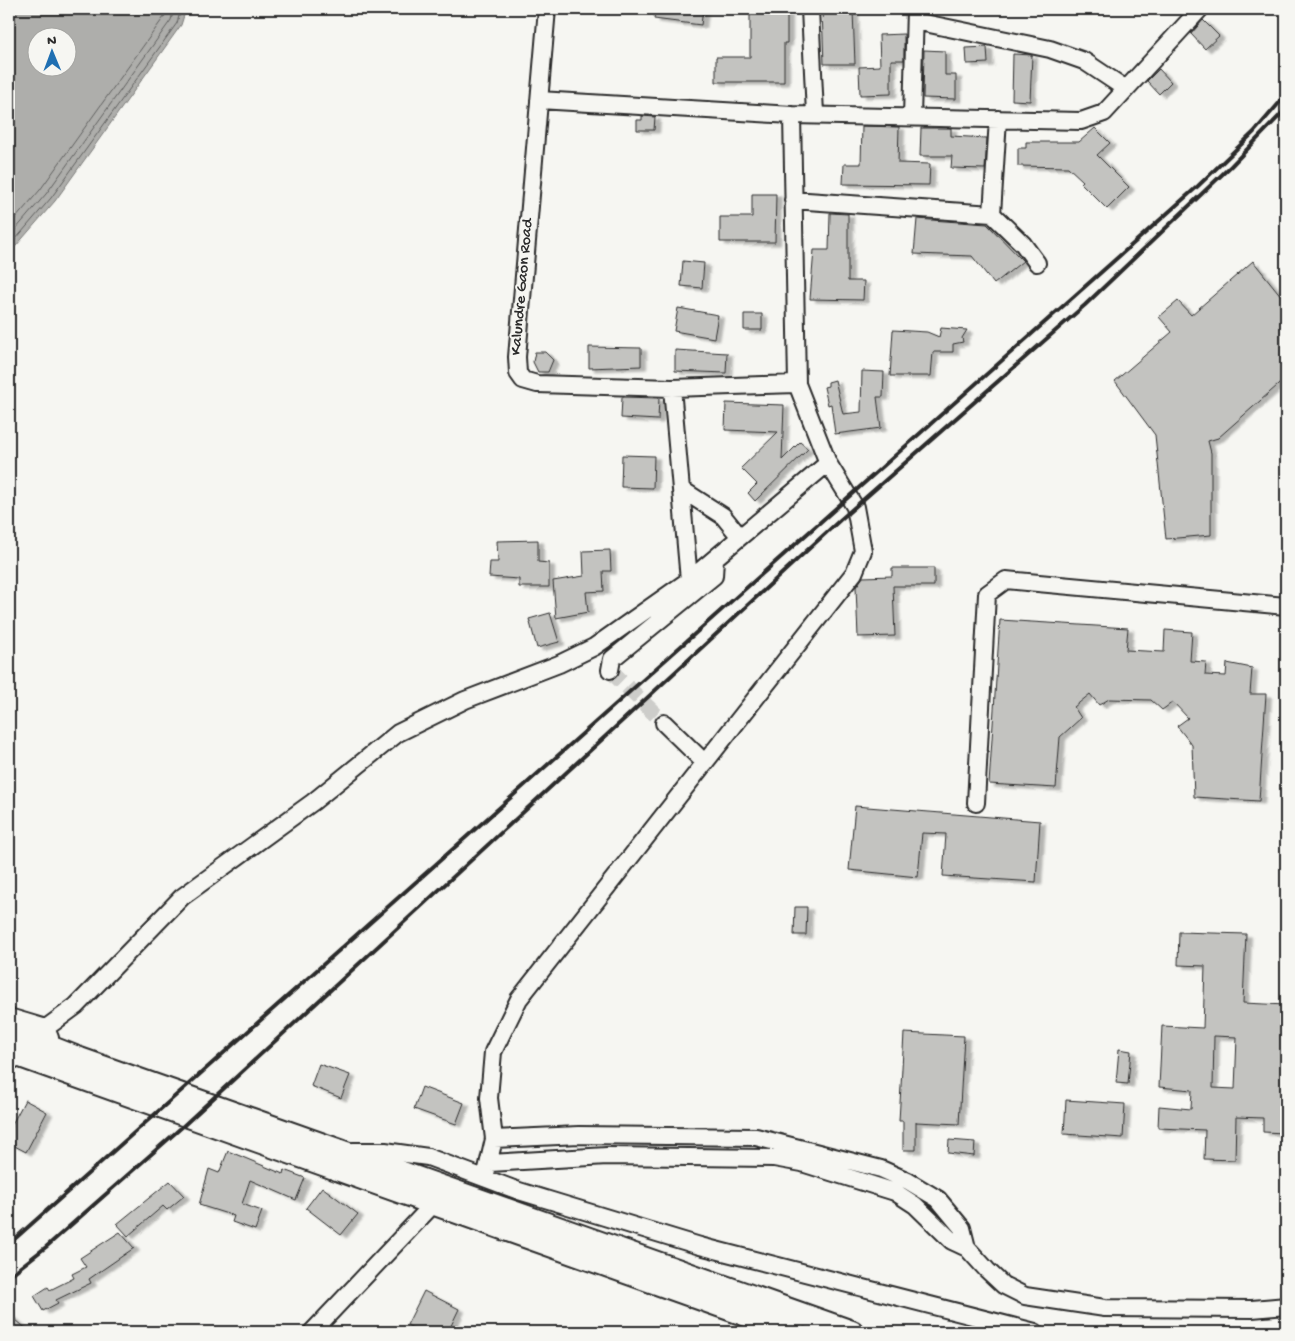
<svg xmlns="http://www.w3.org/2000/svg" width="1295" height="1341" font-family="'Gochi Hand',sans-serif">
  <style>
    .water { fill: #aeaeab; stroke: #7a7a78; fill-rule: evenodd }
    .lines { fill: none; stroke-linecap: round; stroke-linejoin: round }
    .shore { stroke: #5f5f5e; stroke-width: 1 }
    .building { fill: #c3c3c0; stroke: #2b2b2b; fill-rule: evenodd; filter: url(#shadow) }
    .minor-tunnel { stroke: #cdcdca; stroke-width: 16; stroke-dasharray: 16 8; stroke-linecap: butt }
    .minor-casing { stroke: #2b2b2b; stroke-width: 20 }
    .highway-casing { stroke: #2b2b2b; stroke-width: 26 }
    .minor { stroke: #f6f6f2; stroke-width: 16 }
    .highway { stroke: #f6f6f2; stroke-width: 22 }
    .rail { stroke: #2b2b2b; stroke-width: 4 }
    .labels { text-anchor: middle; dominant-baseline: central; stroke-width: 4; stroke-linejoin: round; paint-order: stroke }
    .street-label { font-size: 16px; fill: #2b2b2b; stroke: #f6f6f2 }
  </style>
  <defs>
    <filter id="shadow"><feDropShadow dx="5.5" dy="3" stdDeviation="1" flood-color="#0004"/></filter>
  </defs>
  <rect width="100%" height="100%" fill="#f6f6f2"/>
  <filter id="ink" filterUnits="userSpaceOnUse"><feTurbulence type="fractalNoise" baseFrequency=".02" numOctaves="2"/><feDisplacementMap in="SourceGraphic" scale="10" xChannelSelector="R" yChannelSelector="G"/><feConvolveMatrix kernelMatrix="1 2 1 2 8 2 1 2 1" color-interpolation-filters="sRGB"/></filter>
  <g filter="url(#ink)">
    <!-- water -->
    <path class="water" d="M 9,9 L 186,9 L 181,25 L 55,201 L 9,254 ZM 38,38 L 68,38 L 68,68 L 38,68 Z"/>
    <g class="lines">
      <!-- shore -->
      <path class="shore" d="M 9,226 L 40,190 L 164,17 L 167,9
        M 9,237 L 46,194 L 171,20 L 174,9
        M 9,247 L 51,198 L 177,23 L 181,9"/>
    </g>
    <!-- building -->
    <path class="building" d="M 655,9 L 703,9 L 701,25 L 654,19 Z
      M 822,11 L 853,11 L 855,64 L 824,64 Z
      M 750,13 L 787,13 L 787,43 L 784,43 L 784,82 L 716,82 L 716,57 L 750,57 Z
      M 1203,20 L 1219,36 L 1205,49 L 1191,34 Z
      M 904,34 L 904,60 L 891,60 L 891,94 L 860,95 L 859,67 L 880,66 L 879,35 Z
      M 987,47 L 988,63 L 967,64 L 966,48 Z
      M 924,50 L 945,51 L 945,75 L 956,75 L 956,99 L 923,98 Z
      M 1013,54 L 1032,55 L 1030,101 L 1012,100 Z
      M 1159,69 L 1171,82 L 1159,94 L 1147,81 Z
      M 642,116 L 655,117 L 654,130 L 637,130 L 637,120 L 642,120 Z
      M 862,126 L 899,127 L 898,163 L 930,164 L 929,185 L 843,184 L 844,164 L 861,164 Z
      M 921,128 L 951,128 L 951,136 L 987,138 L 985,169 L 951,168 L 952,156 L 920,156 Z
      M 1095,128 L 1110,143 L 1097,155 L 1129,187 L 1107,209 L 1081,183 L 1083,181 L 1068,167 L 1018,166 L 1018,148 L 1026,148 L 1026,142 L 1079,142 Z
      M 752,194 L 776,194 L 775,242 L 720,242 L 720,217 L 752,217 Z
      M 830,213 L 848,214 L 848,281 L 864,281 L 863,300 L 810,299 L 814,250 L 829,250 Z
      M 917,219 L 987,224 L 1023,261 L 994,284 L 972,256 L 914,254 Z
      M 683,261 L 704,263 L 702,288 L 681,286 Z
      M 1253,261 L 1286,302 L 1286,378 L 1218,438 L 1208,441 L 1211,453 L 1211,535 L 1166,539 L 1155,435 L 1115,381 L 1172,332 L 1159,317 L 1178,301 L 1191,315 Z
      M 678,308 L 718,315 L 714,338 L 674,331 Z
      M 744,314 L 762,314 L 762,330 L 744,330 Z
      M 941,328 L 967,330 L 962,338 L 963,342 L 953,344 L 953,352 L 933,352 L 931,376 L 890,376 L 893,330 L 927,332 L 939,337 Z
      M 589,347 L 641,348 L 641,366 L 589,368 Z
      M 675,350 L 727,353 L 726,373 L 675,371 Z
      M 535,352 L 545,352 L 553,360 L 548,372 L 538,372 L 533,362 Z
      M 862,371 L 884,372 L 883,397 L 877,397 L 881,428 L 835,434 L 831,404 L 828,405 L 824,387 L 828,386 L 828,382 L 835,380 L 843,414 L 861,412 Z
      M 622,397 L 659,398 L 658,420 L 621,418 Z
      M 726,403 L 784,405 L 782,460 L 800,442 L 808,449 L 755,501 L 748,493 L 757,484 L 741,468 L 778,432 L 725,430 Z
      M 622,455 L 654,456 L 653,488 L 621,487 Z
      M 538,540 L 538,562 L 549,563 L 549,587 L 519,587 L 519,579 L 489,577 L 490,562 L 498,562 L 497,541 Z
      M 610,550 L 611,571 L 603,571 L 604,591 L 586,592 L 588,612 L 556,618 L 553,581 L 584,576 L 583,551 Z
      M 892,568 L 934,568 L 934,586 L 893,586 L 895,636 L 858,637 L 856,587 L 863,577 L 892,576 Z
      M 550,613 L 559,642 L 537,648 L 529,619 Z
      M 1000,620 L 1128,628 L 1126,650 L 1164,652 L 1165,630 L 1192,632 L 1190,661 L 1206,662 L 1205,675 L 1226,676 L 1227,663 L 1252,668 L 1250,694 L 1266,694 L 1259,801 L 1194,797 L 1192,745 L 1177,726 L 1188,718 L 1173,702 L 1162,710 L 1151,700 L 1109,699 L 1099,705 L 1090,694 L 1074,707 L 1081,718 L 1060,737 L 1056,788 L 989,784 Z
      M 855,806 L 1040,821 L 1036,882 L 943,876 L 946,834 L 922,833 L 918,877 L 849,870 Z
      M 795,907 L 807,907 L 806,935 L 794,935 Z
      M 1179,932 L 1246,934 L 1243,1003 L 1286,1005 L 1286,1133 L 1263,1132 L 1263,1118 L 1236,1117 L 1235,1160 L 1204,1159 L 1205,1130 L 1158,1128 L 1159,1106 L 1191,1109 L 1192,1090 L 1159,1087 L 1162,1026 L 1203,1028 L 1205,966 L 1178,965 ZM 1214,1036 L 1237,1037 L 1235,1089 L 1213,1088 Z
      M 904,1033 L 964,1036 L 959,1124 L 916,1122 L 916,1150 L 903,1150 L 903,1121 L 899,1121 Z
      M 1119,1049 L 1131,1051 L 1128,1084 L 1116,1083 Z
      M 319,1064 L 350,1075 L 341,1098 L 311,1086 Z
      M 422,1087 L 464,1103 L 456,1124 L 414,1109 Z
      M 25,1100 L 47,1112 L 26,1152 L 9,1143 L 9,1130 Z
      M 1066,1100 L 1125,1104 L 1123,1138 L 1064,1134 Z
      M 949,1140 L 975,1142 L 974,1156 L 948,1153 Z
      M 228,1151 L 283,1174 L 284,1170 L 305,1178 L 296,1200 L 250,1180 L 242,1204 L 262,1211 L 255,1230 L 232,1222 L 234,1216 L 199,1205 L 209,1169 L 219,1173 Z
      M 170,1181 L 184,1196 L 167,1210 L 163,1206 L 128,1236 L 117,1224 Z
      M 322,1187 L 358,1214 L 341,1235 L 306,1208 Z
      M 120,1232 L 134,1248 L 89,1279 L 91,1283 L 56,1300 L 58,1303 L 43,1311 L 34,1296 L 48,1287 L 50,1290 L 74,1278 L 72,1274 L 86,1267 L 80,1258 Z
      M 424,1291 L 459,1309 L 448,1332 L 421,1332 L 407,1325 Z
      M 9,1314 L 30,1332 L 9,1332 Z"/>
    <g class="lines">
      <!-- minor-tunnel -->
      <path class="minor-tunnel" d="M 610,670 L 664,723"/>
      <defs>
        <path id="minor" d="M 547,9 L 517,357 L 518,373 L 523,380 L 537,384 L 672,388 L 797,384
          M 810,9 L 815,114
          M 915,21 L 1050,49 L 1084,61 L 1126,89
          M 539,100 L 792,115
          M 912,117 L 915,9
          M 793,200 L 992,214 L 1023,244 L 1037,263
          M 992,214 L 998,119
          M 672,388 L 689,580
          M 681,489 L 723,516 L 740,537
          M 610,670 L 612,659 L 714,576 L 715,559
          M 664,723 L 705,763
          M 976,803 L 987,594 L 1006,580 L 1286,606
          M 9,1017 L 46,1028 L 50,1038
          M 46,1028 L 76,1006 L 182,897 L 313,802 L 398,733 L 465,700 L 559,664 L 594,647 L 689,580 L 828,463
          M 494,1139 L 579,1135 L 756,1137 L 881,1169 L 908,1181 L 938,1199 L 962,1228 L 967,1248 L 987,1270 L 1003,1285 L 1025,1296 L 1105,1308 L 1252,1309 L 1286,1306
          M 353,1151 L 385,1151 L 428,1157 L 519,1191 L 700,1246 L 1035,1332
          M 490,1163 L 607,1156 L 774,1158 L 802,1163 L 895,1192 L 915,1205 L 952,1241 L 967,1248
          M 485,1178 L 494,1139 L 489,1098 L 493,1052 L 519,999 L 854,573 L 863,551 L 855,507 L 828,463 L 797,384 L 792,115 L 1081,121 L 1104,113 L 1200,9
          M 312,1332 L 441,1196"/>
        <path id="highway" d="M 9,1031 L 80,1059 L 852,1332
          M 9,1052 L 794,1332"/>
      </defs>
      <!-- minor casing -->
      <use href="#minor" class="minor-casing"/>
      <!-- highway casing -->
      <use href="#highway" class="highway-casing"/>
      <!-- minor -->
      <use href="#minor" class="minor"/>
      <!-- highway -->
      <use href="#highway" class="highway"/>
      <!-- rail -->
      <path class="rail" d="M 9,1244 L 1198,186 L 1254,132 L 1286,95
        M 9,1276 L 46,1247 L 182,1127 L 840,520 L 1085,305 L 1231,166 L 1286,109"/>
    </g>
  </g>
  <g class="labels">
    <!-- street labels -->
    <g class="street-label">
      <text transform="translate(523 287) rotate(-85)">Kalundre Gaon Road</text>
    </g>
  </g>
  <!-- margin -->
  <rect width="1295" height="1341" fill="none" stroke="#f6f6f2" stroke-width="30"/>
  <rect x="15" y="15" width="1265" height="1311" fill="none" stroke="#2b2b2b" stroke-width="2" filter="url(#ink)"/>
  <!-- north arrow -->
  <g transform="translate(52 52) rotate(359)"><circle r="24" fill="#f6f6f2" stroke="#a5a5a2"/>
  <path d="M0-4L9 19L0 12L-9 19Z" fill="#1f6fb2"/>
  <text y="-8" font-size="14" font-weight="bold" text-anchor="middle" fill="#2b2b2b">N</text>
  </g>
</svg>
